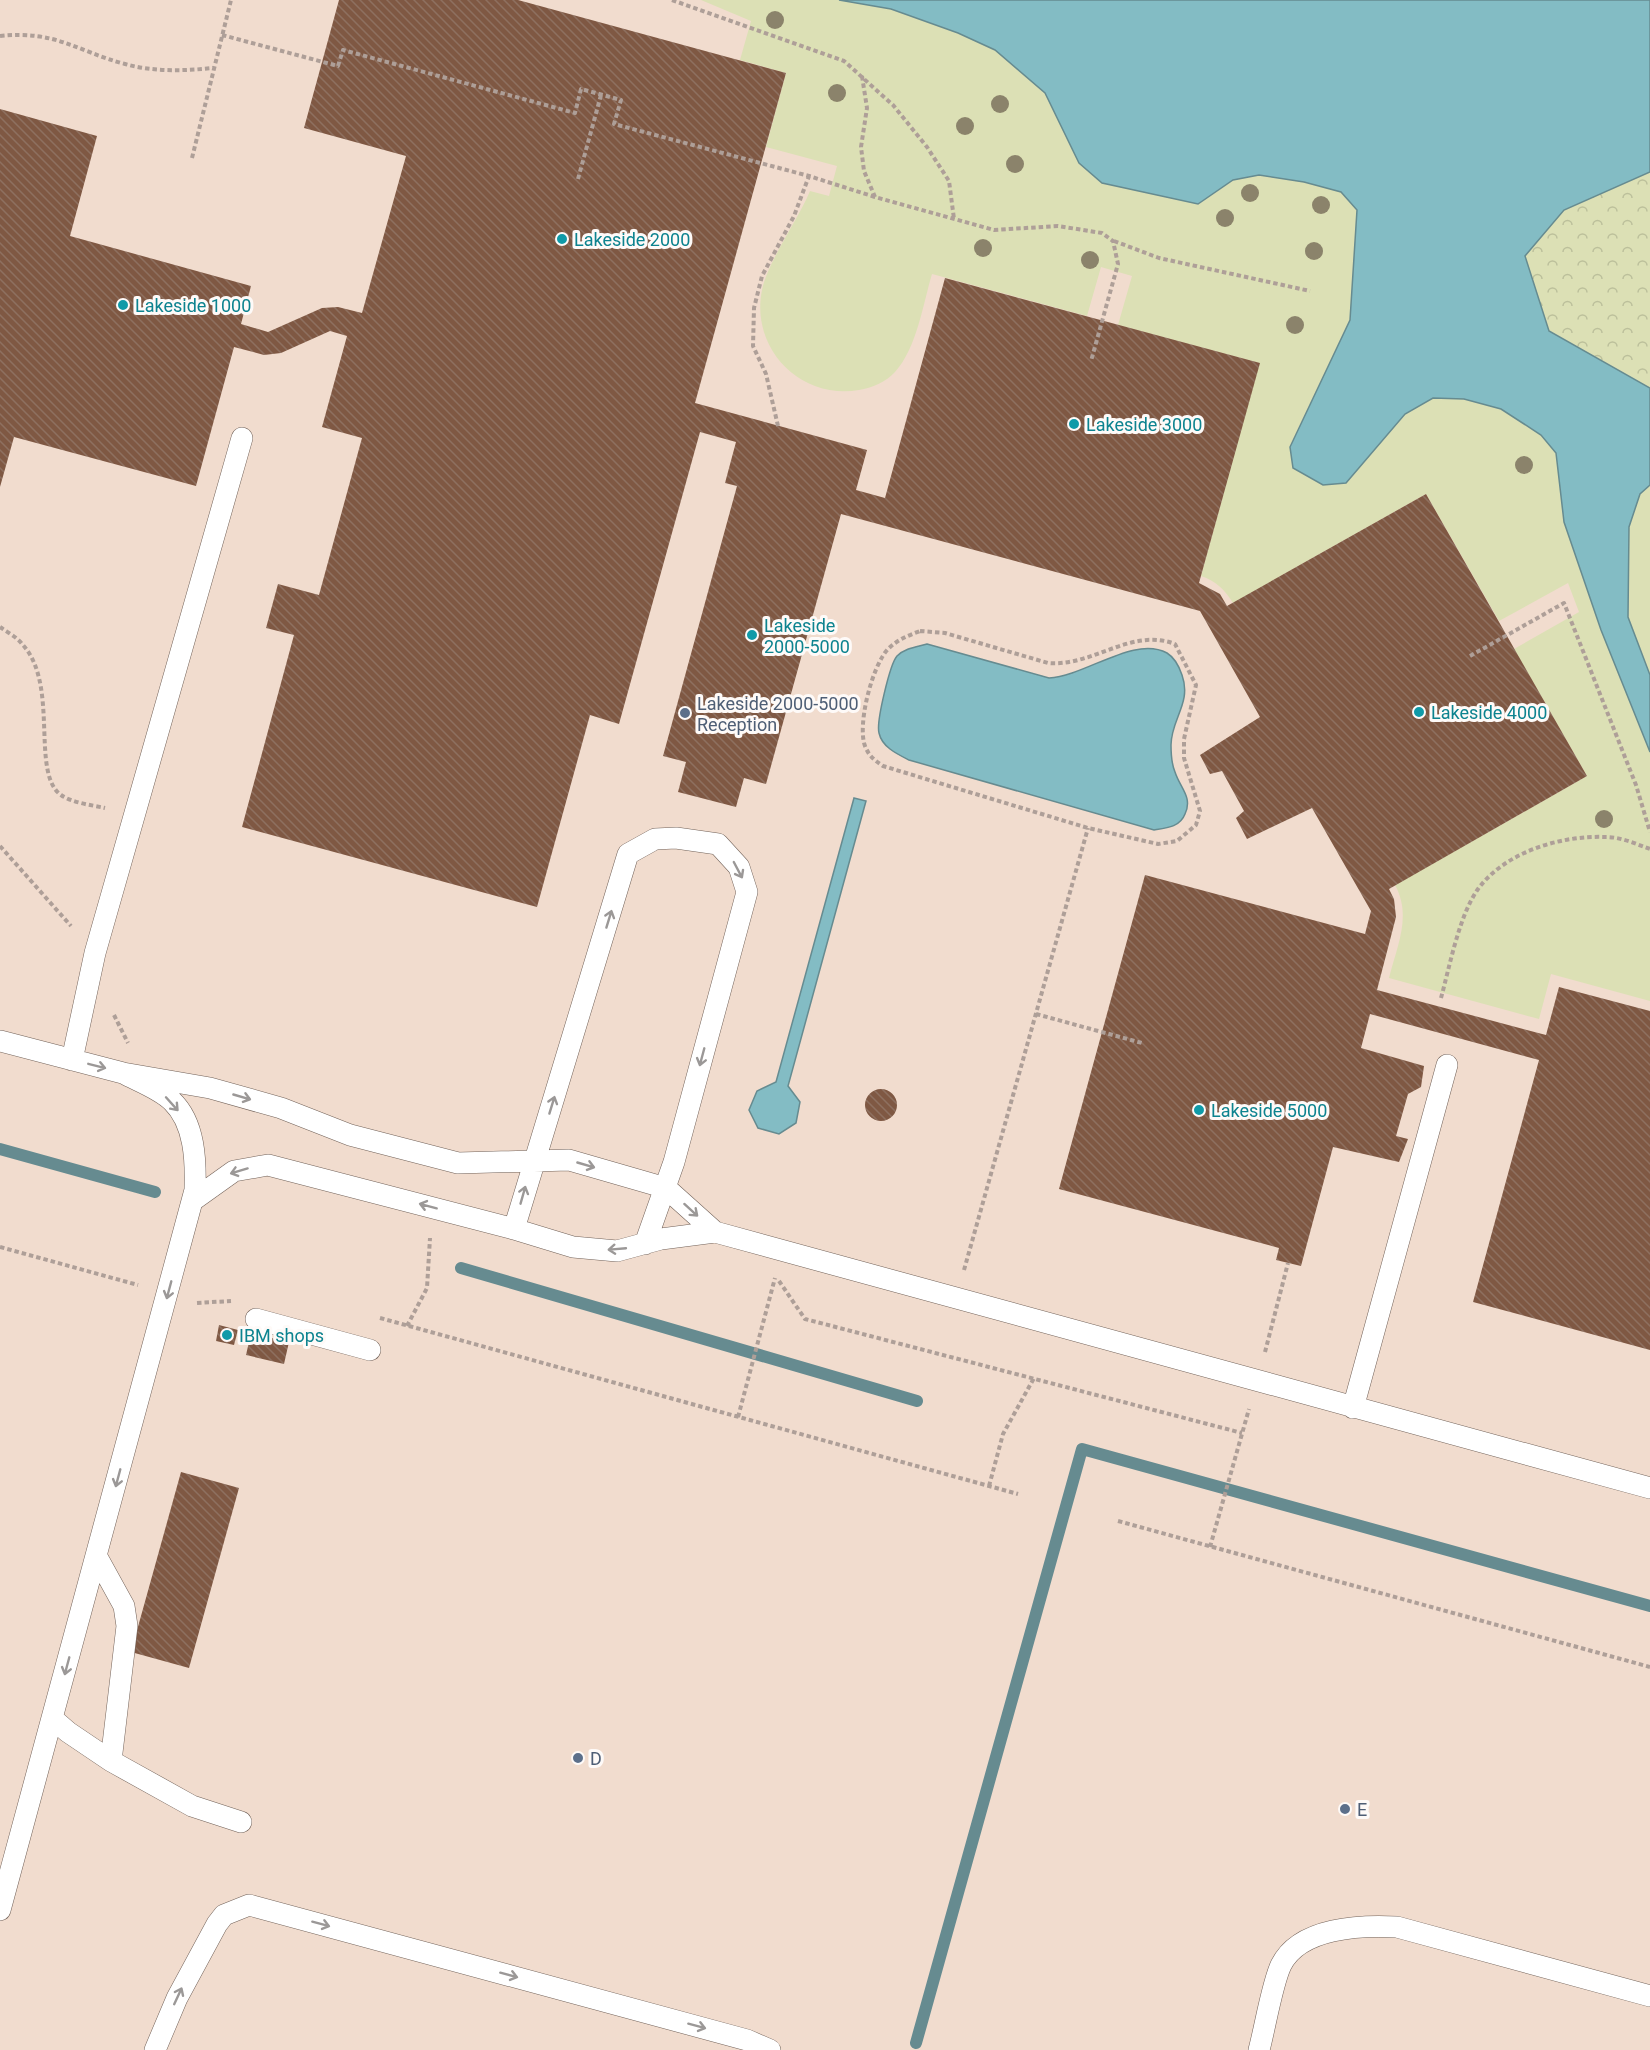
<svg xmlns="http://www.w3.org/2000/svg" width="1650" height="2050" font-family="Roboto,sans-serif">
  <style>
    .commercial { fill: #f1dcce }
    .green { fill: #dce0b5 }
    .forest { fill: url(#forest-crowns) }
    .water { fill: #83bcc4; stroke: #668b90; stroke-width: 1.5 }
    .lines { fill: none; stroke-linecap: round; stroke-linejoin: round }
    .stream { stroke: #668b90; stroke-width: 12 }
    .building { fill: url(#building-back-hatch) }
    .service-casing { stroke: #726259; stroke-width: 22 }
    .path { stroke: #ae9f98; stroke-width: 4; stroke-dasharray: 4.5 3; stroke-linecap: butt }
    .service { stroke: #fff; stroke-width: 21 }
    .tree { fill: #8b836b }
    .oneway { stroke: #9b9897 }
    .culture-dot { fill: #0f9aa8; stroke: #fefaf8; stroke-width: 2 }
    .service-dot { fill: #5c6f8a; stroke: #fefaf8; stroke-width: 2 }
    .labels { text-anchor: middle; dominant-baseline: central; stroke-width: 6; stroke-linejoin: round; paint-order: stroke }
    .culture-label { font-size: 18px; fill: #0d838f; stroke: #fefaf8; text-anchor: start }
    .service-label { font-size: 18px; fill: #4e5e75; stroke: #fefaf8; text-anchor: start }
  </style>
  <defs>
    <pattern id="forest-crowns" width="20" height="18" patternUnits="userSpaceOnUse" patternTransform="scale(1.5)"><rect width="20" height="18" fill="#dce0b5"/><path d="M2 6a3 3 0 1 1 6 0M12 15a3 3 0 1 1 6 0" fill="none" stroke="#bcc09b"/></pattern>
    <pattern id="building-back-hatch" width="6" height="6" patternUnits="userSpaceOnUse" patternTransform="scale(1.5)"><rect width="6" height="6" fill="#7f5843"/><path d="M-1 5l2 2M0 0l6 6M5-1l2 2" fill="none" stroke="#8e7060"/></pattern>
  </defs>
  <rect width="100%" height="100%" fill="#fdeae0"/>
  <!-- commercial -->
  <path class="commercial" d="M 0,0 L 1650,0 L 1650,2050 L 0,2050 Z"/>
  <!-- green -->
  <path class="green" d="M 701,0 L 839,0 L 891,9 L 958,33 L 995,50 L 1045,93 L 1079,163 L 1198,204 L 1233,180 L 1259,175 L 1304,182 L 1341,192 L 1357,209 L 1350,320 L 1290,446 L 1293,468 L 1323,485 L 1346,483 L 1405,414 L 1433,398 L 1464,399 L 1501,409 L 1541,435 L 1556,453 L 1564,522 L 1601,630 L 1650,752 L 1650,1001 L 1551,974 L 1539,1019 L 1389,978 C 1397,946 1412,916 1395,885 L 1587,776 L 1514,649 L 1579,612 L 1568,583 L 1499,621 L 1426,494 L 1233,603 C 1225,590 1216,581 1201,576 L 1259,363 L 1118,325 L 1132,276 L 1101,267 L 1087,316 L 932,274 C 923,304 917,348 895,372 C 886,382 872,388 859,390 C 801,400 750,349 762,290 C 768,261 797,222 810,191 L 829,196 L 837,166 L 766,147 L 786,73 L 740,60 L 751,21 Z
    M 1650,485 L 1650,675 L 1628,617 L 1629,527 L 1640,494 Z"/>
  <!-- forest -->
  <path class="forest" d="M 1650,172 L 1650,388 L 1549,331 L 1525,256 L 1563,210 Z"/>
  <!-- water -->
  <path class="water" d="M 839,0 L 1650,0 L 1650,172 L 1564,210 L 1525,256 L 1549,331 L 1650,388 L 1650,485 L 1640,494 L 1629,527 L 1628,617 L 1650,675 L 1650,752 L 1601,630 L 1564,522 L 1556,453 L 1541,435 L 1501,409 L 1464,399 L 1433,398 L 1405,414 L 1346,483 L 1323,485 L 1293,468 L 1290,447 L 1350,320 L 1357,210 L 1341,192 L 1304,182 L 1259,175 L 1233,180 L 1198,204 L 1102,183 L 1079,163 L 1045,93 L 995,50 L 958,33 L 891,9 Z
    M 927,644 L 1049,678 C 1086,676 1134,635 1167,653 C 1175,658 1179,666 1182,675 C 1192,703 1171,719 1171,745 C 1171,753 1172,765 1175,772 C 1180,788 1193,797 1185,814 C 1180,827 1167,828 1154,830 L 909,760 C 897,754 882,747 879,733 C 876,722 890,664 897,656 C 905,648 916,647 927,644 Z
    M 854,798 L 866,801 L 788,1086 L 800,1102 L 796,1123 L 779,1134 L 758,1128 L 749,1110 L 757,1091 L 776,1082 Z"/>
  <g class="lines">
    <!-- stream -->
    <path class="stream" d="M 0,1149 L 155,1192
      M 461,1268 L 917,1401
      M 916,2043 L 1082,1449 L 1650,1606"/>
  </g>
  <!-- building -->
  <path class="building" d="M 339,0 L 518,0 L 786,73 L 695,403 L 867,450 L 856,490 L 885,498 L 945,278 L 1260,363 L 1199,583 L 1220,594 L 1227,606 L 1426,494 L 1587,776 L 1389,889 L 1394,899 L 1396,917 L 1377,990 L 1546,1035 L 1559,987 L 1650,1011 L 1650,1350 L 1473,1302 L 1539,1060 L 1370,1014 L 1361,1048 L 1424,1066 L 1421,1087 L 1408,1094 L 1396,1136 L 1408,1139 L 1399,1162 L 1333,1147 L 1301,1266 L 1276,1260 L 1279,1248 L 1059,1189 L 1145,875 L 1365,934 L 1371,911 L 1312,808 L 1247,839 L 1236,818 L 1244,811 L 1222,771 L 1210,774 L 1200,755 L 1260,717 L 1200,611 L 841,514 L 766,784 L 744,778 L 736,807 L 678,792 L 686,762 L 663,756 L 737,486 L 725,483 L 736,442 L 700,432 L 619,724 L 590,715 L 537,907 L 242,827 L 294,635 L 266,628 L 278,584 L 319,595 L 362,438 L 322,427 L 347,336 L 330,331 L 281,353 L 264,355 L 234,347 L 196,486 L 14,437 L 0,487 L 0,109 L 97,136 L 70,236 L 251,286 L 241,324 L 268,332 L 322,308 L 338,307 L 362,313 L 406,156 L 304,128 Z
    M865 1105a16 16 0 1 1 32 0a16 16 0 1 1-32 0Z
    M 219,1325 L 238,1330 L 234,1345 L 216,1341 Z
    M 251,1333 L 289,1342 L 284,1364 L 246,1355 Z
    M 181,1472 L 239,1488 L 189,1668 L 131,1652 Z"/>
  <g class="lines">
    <defs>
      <path id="service" d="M 0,1041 L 123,1073 L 210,1088 L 281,1108 L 350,1135 L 458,1163 L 569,1160 L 666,1188 L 715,1232
        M 72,1060 L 95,953 L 242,438
        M 192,1201 L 234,1171 L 268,1165 L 514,1229 L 573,1247 L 617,1251 L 661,1239 L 715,1232 L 1650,1488
        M 514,1229 L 628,854 L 655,839 L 676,838 L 718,844 L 739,867 L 747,892 L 674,1162 L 645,1244
        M 256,1319 L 370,1350
        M 1353,1408 L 1447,1065
        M 97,1557 L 124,1606 L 127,1626 L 111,1761
        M 53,1719 L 68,1732 L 111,1761 L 192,1806 L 241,1822
        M 0,1910 L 195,1190 C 196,1161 195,1123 172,1101 C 160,1089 138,1081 123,1073
        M 155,2050 L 177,1998 L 217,1924 L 224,1915 L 249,1905 L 747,2040 L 770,2050
        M 1259,2050 C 1265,2028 1272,1984 1281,1965 C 1300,1927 1361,1925 1397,1927 L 1650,1996"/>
    </defs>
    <!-- service casing -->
    <use href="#service" class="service-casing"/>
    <!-- path -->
    <path class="path" d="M 672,0 L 844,61 L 893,105 L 927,147 L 949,181 L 954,219
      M 222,35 L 338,66 L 343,50 L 575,113 L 581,89 L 621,100 L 614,124 L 809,176 L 875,197
      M 0,36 C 56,30 76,51 125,64 C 154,72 184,71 213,68
      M 862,76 L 867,108 L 861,147 L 864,171 L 875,197 L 994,230 L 1058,226 L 1102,233 L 1113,241 L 1118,264 L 1091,361
      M 192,158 L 231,0
      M 578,179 L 601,95
      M 1114,241 L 1159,258 L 1310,291
      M 778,426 L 766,374 L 753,346 L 754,308 L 762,276 L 794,216 L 809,176
      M 0,627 C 7,632 17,637 22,644 C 60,684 30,773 61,795 C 72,803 92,805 105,808
      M 920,631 L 945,633 L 1048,663 C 1093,667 1131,627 1175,644 L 1196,685 L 1184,739 L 1184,758 L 1200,811 L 1196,825 L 1177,841 L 1158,844 L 1088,828 L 883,766 C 874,760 869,756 865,746 C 857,725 872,666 888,649 C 897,640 907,636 920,631 Z
      M 1470,656 L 1564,603 L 1636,785 L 1650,832
      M 0,846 L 71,926
      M 1441,998 C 1450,965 1459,916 1478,889 C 1505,852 1561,835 1606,837 C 1621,837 1636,844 1650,849
      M 1036,1014 L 1142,1043
      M 114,1015 L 128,1043
      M 0,1247 L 138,1285
      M 964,1270 L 1088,828
      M 779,1281 L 805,1319 L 1242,1433
      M 197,1303 L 231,1301
      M 380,1318 L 1018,1494
      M 407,1326 L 427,1288 L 430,1238
      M 1265,1352 L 1288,1263
      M 738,1417 L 775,1278
      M 989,1486 L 1003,1434 L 1034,1378
      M 1118,1521 L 1650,1667
      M 1210,1547 L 1249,1409"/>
    <!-- service -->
    <use href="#service" class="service"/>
  </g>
  <!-- trees -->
  <g class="tree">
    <circle cx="775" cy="20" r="9"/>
    <circle cx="837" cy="93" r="9"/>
    <circle cx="1000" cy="104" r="9"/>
    <circle cx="965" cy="126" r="9"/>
    <circle cx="1015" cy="164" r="9"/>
    <circle cx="1250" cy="193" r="9"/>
    <circle cx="1321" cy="205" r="9"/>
    <circle cx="1225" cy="218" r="9"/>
    <circle cx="983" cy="248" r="9"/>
    <circle cx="1314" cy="251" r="9"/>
    <circle cx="1090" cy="260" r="9"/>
    <circle cx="1295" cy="325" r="9"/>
    <circle cx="1524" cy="465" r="9"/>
    <circle cx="1604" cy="819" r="9"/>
  </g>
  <!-- one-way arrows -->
  <defs><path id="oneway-shaft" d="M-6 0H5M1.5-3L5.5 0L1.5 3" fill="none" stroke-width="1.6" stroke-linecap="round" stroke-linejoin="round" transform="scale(1.5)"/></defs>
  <g class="oneway">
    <use href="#oneway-shaft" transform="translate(738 870) rotate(62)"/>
    <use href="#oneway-shaft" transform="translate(609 919) rotate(-73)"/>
    <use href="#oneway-shaft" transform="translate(702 1057) rotate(105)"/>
    <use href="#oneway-shaft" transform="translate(97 1066) rotate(14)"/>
    <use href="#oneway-shaft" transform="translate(242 1097) rotate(16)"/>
    <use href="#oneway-shaft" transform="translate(172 1104) rotate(48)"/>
    <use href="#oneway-shaft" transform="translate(552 1105) rotate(-73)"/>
    <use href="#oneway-shaft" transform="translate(586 1165) rotate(16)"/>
    <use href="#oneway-shaft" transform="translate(239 1171) rotate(163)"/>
    <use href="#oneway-shaft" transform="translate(523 1195) rotate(-74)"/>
    <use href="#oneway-shaft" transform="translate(428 1206) rotate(-165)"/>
    <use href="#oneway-shaft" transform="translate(691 1210) rotate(42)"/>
    <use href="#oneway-shaft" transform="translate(617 1249) rotate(175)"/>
    <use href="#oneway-shaft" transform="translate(169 1290) rotate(105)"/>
    <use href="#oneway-shaft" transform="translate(118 1478) rotate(105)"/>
    <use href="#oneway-shaft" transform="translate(67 1666) rotate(105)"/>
    <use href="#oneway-shaft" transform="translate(321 1924) rotate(15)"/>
    <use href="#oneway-shaft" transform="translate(509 1975) rotate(15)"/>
    <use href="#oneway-shaft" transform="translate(178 1996) rotate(-65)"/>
    <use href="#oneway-shaft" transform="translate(697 2026) rotate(15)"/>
  </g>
  <!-- markers -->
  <g class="culture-dot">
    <circle cx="562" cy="239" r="6"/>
    <circle cx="123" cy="305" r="6"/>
    <circle cx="1074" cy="424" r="6"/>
    <circle cx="752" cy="635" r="6"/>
    <circle cx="1419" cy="712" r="6"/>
    <circle cx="1199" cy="1110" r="6"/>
    <circle cx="227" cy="1335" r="6"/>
  </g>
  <g class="service-dot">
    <circle cx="685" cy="713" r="6"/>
    <circle cx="578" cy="1758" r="6"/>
    <circle cx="1345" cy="1809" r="6"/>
  </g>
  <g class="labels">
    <!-- culture labels -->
    <g class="culture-label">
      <text x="574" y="239">Lakeside 2000</text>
      <text x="135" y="305">Lakeside 1000</text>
      <text x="1086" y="424">Lakeside 3000</text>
      <text x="764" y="625">Lakeside<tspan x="764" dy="21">2000-5000</tspan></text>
      <text x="1431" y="712">Lakeside 4000</text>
      <text x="1211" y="1110">Lakeside 5000</text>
      <text x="239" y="1335">IBM shops</text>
    </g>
    <!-- service labels -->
    <g class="service-label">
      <text x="697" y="703">Lakeside 2000-5000<tspan x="697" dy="21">Reception</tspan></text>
      <text x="590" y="1758">D</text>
      <text x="1357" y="1809">E</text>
    </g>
  </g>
</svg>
